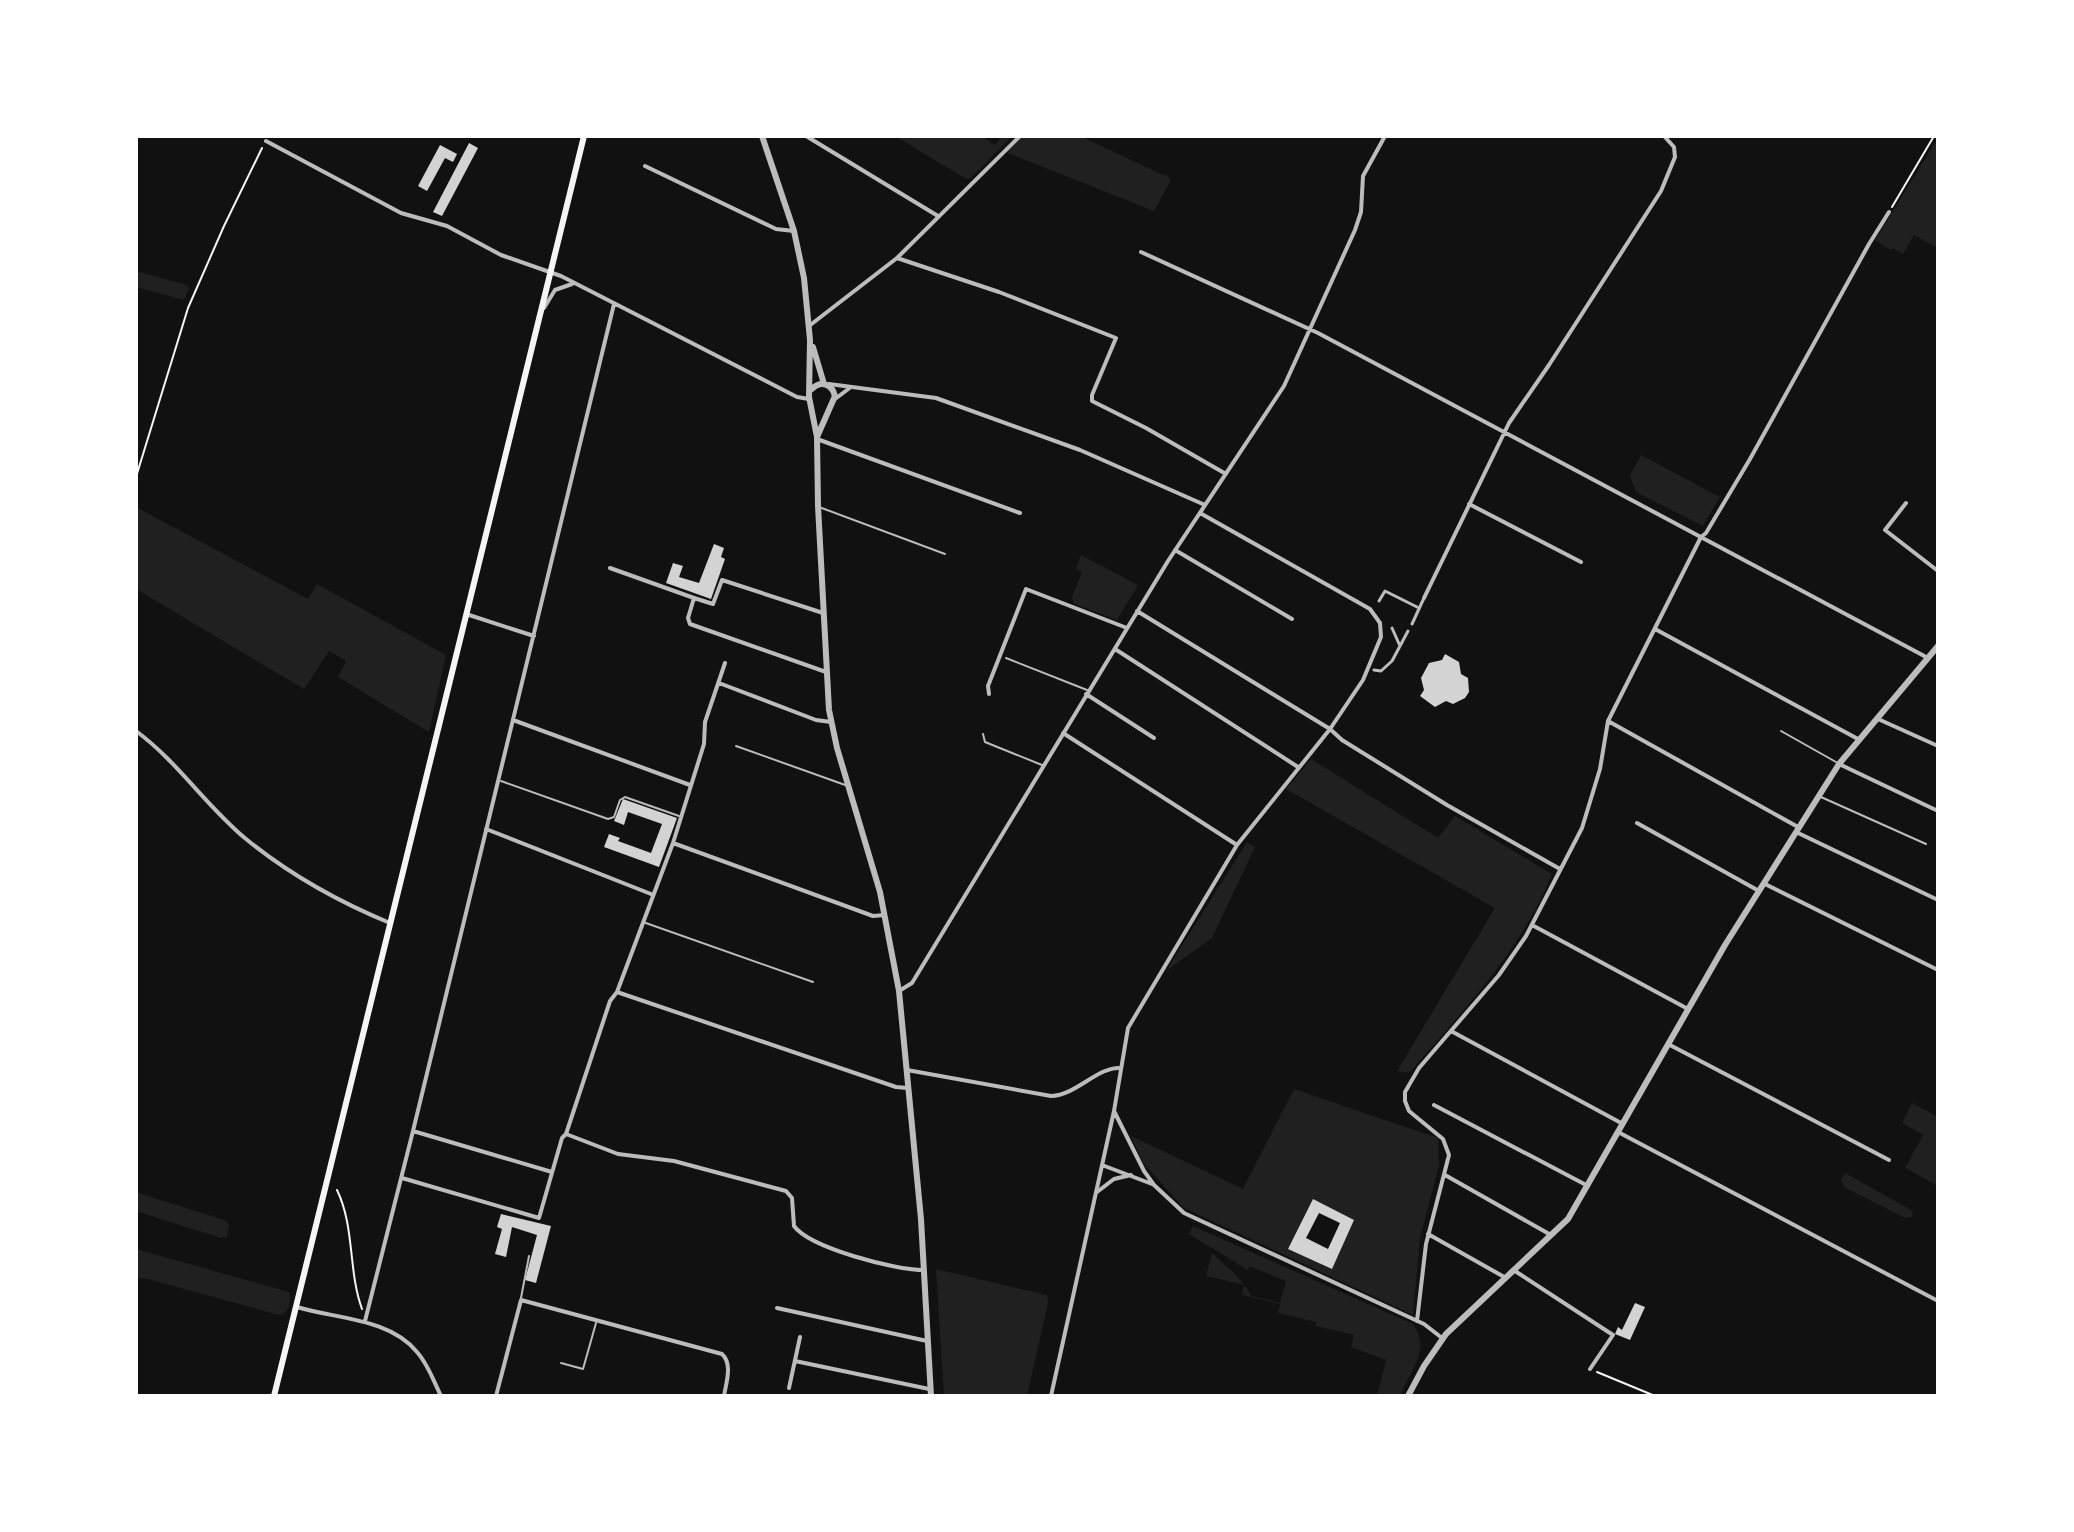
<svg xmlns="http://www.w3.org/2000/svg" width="2074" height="1532" font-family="'Alegreya Sans',sans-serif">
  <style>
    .green { fill: #202020; fill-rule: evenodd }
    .building { fill: #d3d3d3; fill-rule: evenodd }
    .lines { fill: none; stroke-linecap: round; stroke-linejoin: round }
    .path { stroke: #f5f5f5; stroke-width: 2 }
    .service { stroke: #bcbcbc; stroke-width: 2 }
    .pedestrian { stroke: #bcbcbc; stroke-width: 3 }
    .minor { stroke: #bcbcbc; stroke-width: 4 }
    .tertiary { stroke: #bcbcbc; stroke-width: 6 }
    .secondary { stroke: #f5f5f5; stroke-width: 6 }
  </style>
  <rect width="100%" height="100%" fill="#111"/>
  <!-- green -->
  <path class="green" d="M 895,136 L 981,136 L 995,145 L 1002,136 L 1012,136 L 970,179 L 966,179 Z
    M 1020,136 L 1080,136 L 1163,175 L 1165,174 L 1171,180 L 1154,211 L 1005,152 Z
    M 1938,138 L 1938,248 L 1914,235 L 1903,254 L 1893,248 L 1891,250 L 1875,240 Z
    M 136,271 L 187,285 L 189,288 L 184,300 L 136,287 Z
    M 1641,455 L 1720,497 L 1703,526 L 1636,492 L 1630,476 Z
    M 136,507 L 308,599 L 317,584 L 446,655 L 429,732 L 338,677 L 346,661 L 329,651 L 304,689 L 136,589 Z
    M 1081,555 L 1138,585 L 1117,620 L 1074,604 L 1072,597 L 1082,572 L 1076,569 Z
    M 1311,759 L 1438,838 L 1455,816 L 1552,874 C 1521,951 1463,1011 1409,1073 L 1397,1071 L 1495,908 L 1286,789 Z
    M 1247,842 L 1255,847 L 1212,938 L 1166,971 Z
    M 1294,1089 L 1438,1138 L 1439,1165 L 1420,1238 L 1413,1315 L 1184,1208 L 1143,1163 L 1131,1136 L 1243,1189 ZM 1313,1199 L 1354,1220 L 1332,1268 L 1288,1249 Z
    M 1912,1103 L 1938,1117 L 1938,1186 L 1905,1168 L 1923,1135 L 1902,1123 Z
    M 1845,1173 L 1913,1211 L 1912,1217 L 1905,1218 L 1844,1187 L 1841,1179 Z
    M 136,1192 L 224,1220 L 229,1224 L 227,1237 L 221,1238 L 136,1211 Z
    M 1193,1226 L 1413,1324 C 1431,1349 1411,1370 1400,1396 L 1377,1396 L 1386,1360 L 1351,1347 L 1354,1335 L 1316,1326 L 1316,1322 L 1278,1313 L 1280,1304 L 1242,1295 L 1244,1285 L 1206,1276 L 1212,1253 L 1237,1276 L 1251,1294 L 1251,1296 L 1280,1303 L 1286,1281 L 1249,1266 L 1248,1270 L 1189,1234 Z
    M 136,1249 L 289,1292 C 292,1299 289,1310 282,1315 L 275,1314 L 148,1279 L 136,1278 Z
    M 936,1269 L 1047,1295 L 1048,1303 L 1027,1396 L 944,1396 Z"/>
  <!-- building -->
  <path class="building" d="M 469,143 L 478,148 L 442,216 L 433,212 Z
    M 440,145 L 457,154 L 453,162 L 445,158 L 427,191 L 418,186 Z
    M 714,544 L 724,548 L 721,557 L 725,559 L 711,599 L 666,583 L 673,563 L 683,566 L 679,577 L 699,583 Z
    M 1445,654 L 1459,662 L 1461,674 L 1468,678 L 1469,692 L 1465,698 L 1453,704 L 1446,701 L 1435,707 L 1420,696 L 1424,690 L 1421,678 L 1429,663 L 1442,660 Z
    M 623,799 L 677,818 L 659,867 L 604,847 L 609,834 L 620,838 L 618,841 L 651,853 L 662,824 L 628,812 L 624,825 L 614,821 Z
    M 1313,1199 L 1354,1220 L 1332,1269 L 1288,1249 ZM 1319,1213 L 1340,1223 L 1328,1249 L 1306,1238 Z
    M 501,1214 L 551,1226 L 536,1283 L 525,1280 L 537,1235 L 512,1227 L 506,1257 L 495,1254 L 502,1229 L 497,1227 Z
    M 1635,1303 L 1645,1307 L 1630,1340 L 1615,1334 L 1618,1327 L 1622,1330 Z"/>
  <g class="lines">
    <!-- path -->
    <path class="path" d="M 1892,207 L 1934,136
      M 136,477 L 188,308 L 224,226 L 262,148
      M 337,1190 C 355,1227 348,1271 362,1309
      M 1597,1372 L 1655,1396"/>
    <!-- service -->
    <path class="service" d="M 819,507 L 945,554
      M 1006,658 L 1087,690
      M 1781,731 L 1836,762
      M 983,734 L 985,742 L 1042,765
      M 736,746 L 848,786
      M 501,781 L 608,819 L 614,817 L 620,800 L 625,797 L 679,816
      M 1821,797 L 1926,844
      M 643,922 L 813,982
      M 521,1298 L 529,1256
      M 561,1363 L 583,1369 L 596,1323"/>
    <!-- pedestrian -->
    <path class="pedestrian" d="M 1379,601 L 1385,591 L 1419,608
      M 1412,624 L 1424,598
      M 1392,628 L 1400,646
      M 1374,670 L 1381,671 L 1392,661 L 1408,631"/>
    <!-- minor -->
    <path class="minor" d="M 806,136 L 938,216
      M 266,141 L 401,213 L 447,226 L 501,255 L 561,276 L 797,397 L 809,399
      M 645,166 L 776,229 L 794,231
      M 1141,252 L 1318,333 L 1928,658
      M 897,258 L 999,292 L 1116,338 L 1092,395 L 1092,401 L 1146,428 L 1226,474
      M 544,308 L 555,290 L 572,284
      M 809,326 L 897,258 L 1020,136
      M 829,384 L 936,398 L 1080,450 L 1205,505
      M 835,399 L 851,387
      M 817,439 L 1020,513
      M 1906,503 L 1885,530 L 1938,571
      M 1469,504 L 1581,562
      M 1175,550 L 1292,619
      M 610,568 L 694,598 L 688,618 L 690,624 L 826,672
      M 694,598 L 713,604 L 722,580 L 823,613
      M 1424,598 L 1509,423 L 1549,365 L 1661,191 L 1675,157 L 1674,147 L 1664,136
      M 1137,611 L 1330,729 L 1342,740 L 1447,805 L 1560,869
      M 466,614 L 534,636
      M 1655,629 L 1858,739
      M 1115,649 L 1298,767
      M 719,683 L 816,720 L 831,722
      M 989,694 L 988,686 L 1026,589 L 1127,628
      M 1086,694 L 1154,738
      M 1878,719 L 1938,746
      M 513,720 L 690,785
      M 1608,721 L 1798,827
      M 136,731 C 178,762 206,806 246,839 C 289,874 339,902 390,923
      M 1063,733 L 1237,845
      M 1839,764 L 1938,811
      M 1637,823 L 1759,891
      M 486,829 L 651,894
      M 1796,832 L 1938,900
      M 673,843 L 873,916 L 885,915
      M 1765,884 L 1938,970
      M 1532,925 L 1688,1009
      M 899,991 L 912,983 L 1168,561 L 1284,386 L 1355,230 L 1361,212 L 1363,176 L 1385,136
      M 617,992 L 896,1087 L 908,1088
      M 1451,1031 L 1623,1124
      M 1668,1044 L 1889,1160
      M 907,1070 L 1051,1096 C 1077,1095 1098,1066 1121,1068
      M 1434,1105 L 1588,1186
      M 1114,1111 L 1144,1171 L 1154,1185 L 1184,1213 L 1424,1324 L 1442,1338
      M 1618,1132 L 1938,1301
      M 566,1134 L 618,1154 L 674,1161 L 786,1191 L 792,1198 L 794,1226 C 810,1248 895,1270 923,1270
      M 1102,1165 L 1152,1184
      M 552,1172 L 413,1131 L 614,304
      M 1445,1175 L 1551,1235
      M 402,1178 L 539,1218 L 562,1138 L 566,1134 L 610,1001 L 617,992 L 673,843 L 704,744 L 705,722 L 725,663
      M 1097,1192 L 1114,1179 L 1131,1175
      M 1428,1234 L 1506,1278
      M 1515,1271 L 1613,1335 L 1590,1369
      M 297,1307 C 336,1319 389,1318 417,1352 C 428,1364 434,1382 441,1396
      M 777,1308 L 927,1341
      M 365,1321 L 413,1131
      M 1417,1321 L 1426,1244 L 1449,1155 L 1443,1139 L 1409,1111 L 1405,1101 L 1405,1092 L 1419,1068 L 1499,975 L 1526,936 L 1582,828 L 1600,769 L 1608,721 L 1701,537 L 1706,533 L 1750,459 L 1869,244 L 1889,212
      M 795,1361 L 929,1389
      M 789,1388 L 800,1337
      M 496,1396 L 521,1300 L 722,1354 C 733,1364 726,1383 724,1396
      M 1051,1396 L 1114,1111 L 1128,1028 L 1237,845 L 1330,729 L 1363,680 L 1381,637 L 1380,623 L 1370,609 L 1200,513"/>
    <!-- tertiary -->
    <path class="tertiary" d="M 762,136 L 794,231 L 804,278 L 810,340 L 809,397 L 817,437 L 818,506 L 829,710 L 837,748 L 880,892 L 899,991 L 921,1219 L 931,1396
      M 813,347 L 824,384
      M 812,389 C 821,380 832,384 835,396 L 817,437
      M 1408,1396 L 1424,1366 L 1446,1334 L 1568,1219 L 1725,945 L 1839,764 L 1938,646"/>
    <!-- secondary -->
    <path class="secondary" d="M 274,1396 L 584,136"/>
  </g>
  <!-- border -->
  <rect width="2074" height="1532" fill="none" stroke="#ffffff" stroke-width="276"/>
</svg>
